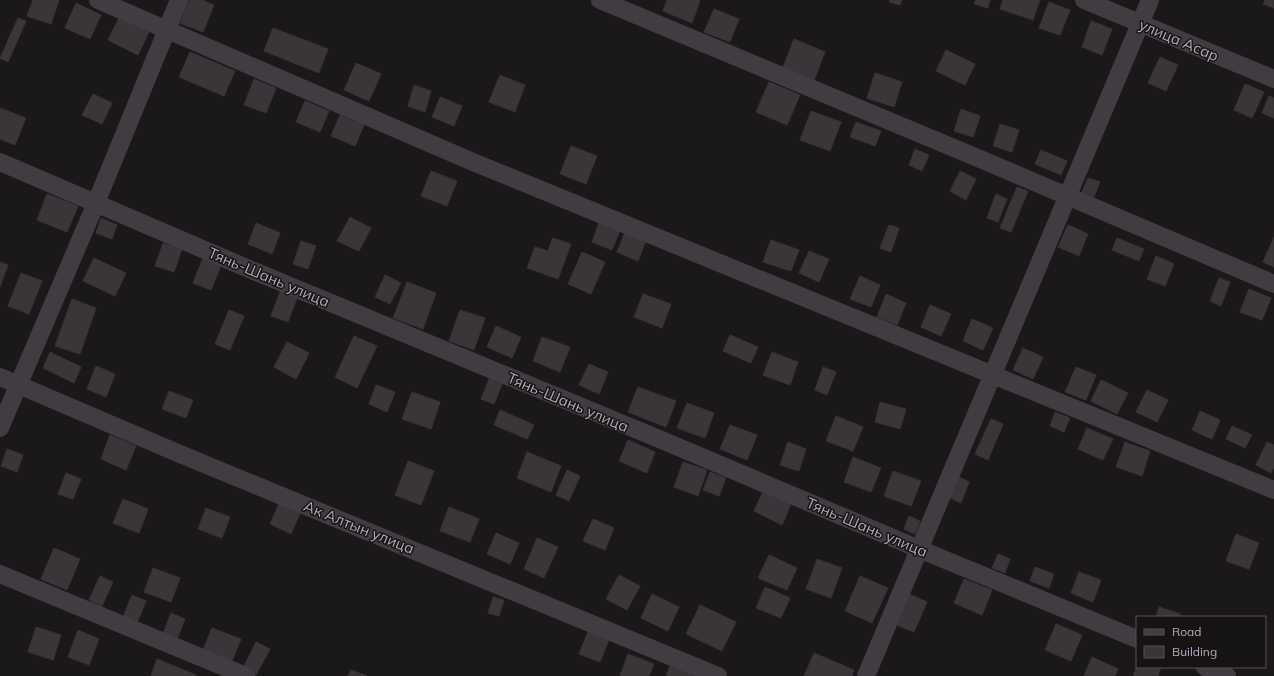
<svg xmlns="http://www.w3.org/2000/svg" width="1274" height="676" font-family="Mulish,sans-serif">
  <style>
    .building { fill: #3a3539; stroke: #373236 }
    .lines { fill: none; stroke-linecap: round; stroke-linejoin: round }
    .minor { stroke: #423b42; stroke-width: 18 }
    .labels { text-anchor: middle; dominant-baseline: central; stroke-width: 3; stroke-linejoin: round; paint-order: stroke }
    .street-label { font-size: 15px; fill: #baa9bc; stroke: #161315 }
  </style>
  <rect width="100%" height="100%" fill="#1b181a"/>
  <!-- building -->
  <path class="building" d="M 33,0 L 59,0 L 51,24 L 27,16 Z
    M 189,0 L 202,0 L 214,5 L 203,32 L 180,23 Z
    M 667,0 L 697,0 L 700,1 L 692,23 L 663,11 Z
    M 890,0 L 902,0 L 900,5 L 889,2 Z
    M 976,0 L 990,0 L 988,8 L 974,4 Z
    M 1003,0 L 1040,0 L 1033,20 L 1000,9 Z
    M 1265,0 L 1274,0 L 1274,8 L 1263,4 Z
    M 1049,2 L 1070,10 L 1060,35 L 1039,28 Z
    M 76,3 L 101,15 L 90,39 L 65,28 Z
    M 714,9 L 739,19 L 730,42 L 704,32 Z
    M 18,18 L 26,21 L 8,62 L 0,58 Z
    M 119,18 L 149,32 L 138,55 L 108,40 Z
    M 1091,21 L 1112,29 L 1102,55 L 1082,47 Z
    M 273,28 L 328,49 L 319,73 L 264,51 Z
    M 794,39 L 825,52 L 813,83 L 782,70 Z
    M 946,50 L 975,64 L 965,85 L 936,71 Z
    M 190,52 L 235,71 L 224,96 L 179,77 Z
    M 1160,57 L 1178,65 L 1166,91 L 1148,83 Z
    M 356,63 L 381,74 L 369,101 L 344,90 Z
    M 875,73 L 902,82 L 894,107 L 867,98 Z
    M 500,75 L 525,85 L 515,112 L 489,102 Z
    M 254,79 L 276,88 L 266,113 L 244,105 Z
    M 769,82 L 800,95 L 787,125 L 756,112 Z
    M 1245,84 L 1264,92 L 1252,118 L 1234,110 Z
    M 414,85 L 431,91 L 425,112 L 408,106 Z
    M 93,94 L 112,103 L 102,124 L 82,115 Z
    M 1269,96 L 1274,98 L 1274,118 L 1262,113 Z
    M 440,97 L 462,106 L 454,126 L 432,117 Z
    M 305,101 L 329,111 L 320,132 L 296,122 Z
    M 0,108 L 26,118 L 15,145 L 0,139 Z
    M 961,109 L 980,116 L 973,137 L 954,131 Z
    M 811,111 L 841,122 L 830,151 L 800,140 Z
    M 340,115 L 364,125 L 355,146 L 331,136 Z
    M 856,122 L 881,131 L 875,146 L 850,137 Z
    M 1000,124 L 1019,130 L 1012,152 L 993,146 Z
    M 571,146 L 597,156 L 586,184 L 560,174 Z
    M 915,149 L 929,155 L 922,171 L 909,165 Z
    M 1041,150 L 1067,161 L 1061,175 L 1035,164 Z
    M 431,171 L 457,181 L 447,206 L 421,196 Z
    M 960,171 L 976,179 L 966,200 L 950,191 Z
    M 1088,178 L 1100,182 L 1093,199 L 1081,194 Z
    M 1017,187 L 1028,191 L 1011,232 L 1000,228 Z
    M 47,194 L 78,206 L 67,232 L 37,220 Z
    M 996,194 L 1007,199 L 998,222 L 987,218 Z
    M 350,217 L 371,228 L 359,251 L 337,241 Z
    M 101,218 L 117,225 L 112,239 L 96,233 Z
    M 599,222 L 620,230 L 612,250 L 592,242 Z
    M 256,223 L 280,233 L 272,254 L 248,244 Z
    M 889,225 L 899,228 L 891,252 L 880,248 Z
    M 1068,225 L 1088,234 L 1079,256 L 1058,247 Z
    M 625,232 L 646,240 L 638,261 L 617,252 Z
    M 1274,237 L 1274,267 L 1263,262 Z
    M 553,238 L 571,244 L 558,279 L 527,268 L 535,247 L 548,251 Z
    M 1117,238 L 1144,249 L 1139,261 L 1112,250 Z
    M 771,240 L 799,250 L 791,271 L 763,262 Z
    M 301,241 L 316,246 L 308,269 L 293,264 Z
    M 163,243 L 182,249 L 174,272 L 155,266 Z
    M 809,251 L 829,259 L 819,282 L 799,273 Z
    M 582,252 L 605,262 L 591,294 L 568,284 Z
    M 1156,256 L 1174,264 L 1165,286 L 1147,279 Z
    M 94,258 L 126,273 L 115,296 L 83,281 Z
    M 203,258 L 221,266 L 211,290 L 193,283 Z
    M 0,262 L 8,265 L 0,287 Z
    M 21,273 L 42,281 L 29,314 L 8,306 Z
    M 385,275 L 401,283 L 390,304 L 375,297 Z
    M 860,276 L 880,285 L 871,307 L 850,299 Z
    M 1219,278 L 1230,282 L 1221,306 L 1210,301 Z
    M 407,282 L 436,293 L 423,329 L 393,318 Z
    M 281,289 L 298,295 L 288,322 L 271,316 Z
    M 1249,289 L 1271,298 L 1262,320 L 1240,312 Z
    M 643,294 L 671,304 L 662,328 L 634,317 Z
    M 886,294 L 906,303 L 897,325 L 877,317 Z
    M 72,299 L 96,308 L 80,354 L 55,346 Z
    M 930,305 L 951,314 L 941,336 L 921,327 Z
    M 229,310 L 244,316 L 230,350 L 215,344 Z
    M 460,310 L 485,318 L 474,350 L 449,341 Z
    M 972,319 L 993,328 L 983,350 L 963,341 Z
    M 496,326 L 521,337 L 512,358 L 487,347 Z
    M 730,335 L 758,347 L 751,363 L 723,351 Z
    M 354,336 L 377,346 L 357,388 L 335,377 Z
    M 542,337 L 570,347 L 560,372 L 533,361 Z
    M 287,342 L 309,353 L 296,379 L 274,367 Z
    M 1023,348 L 1043,357 L 1033,379 L 1013,370 Z
    M 50,352 L 81,367 L 74,383 L 43,368 Z
    M 772,352 L 798,362 L 790,385 L 763,375 Z
    M 589,364 L 608,372 L 599,394 L 579,385 Z
    M 96,366 L 115,374 L 106,397 L 87,389 Z
    M 823,367 L 836,372 L 827,395 L 815,390 Z
    M 1076,367 L 1096,375 L 1086,400 L 1065,392 Z
    M 490,377 L 503,382 L 494,404 L 481,399 Z
    M 1101,380 L 1128,393 L 1117,414 L 1091,401 Z
    M 376,385 L 395,392 L 387,412 L 369,404 Z
    M 638,387 L 676,401 L 666,427 L 628,412 Z
    M 1147,390 L 1168,400 L 1157,422 L 1136,412 Z
    M 169,391 L 193,400 L 186,418 L 162,409 Z
    M 412,392 L 440,402 L 431,429 L 402,419 Z
    M 880,402 L 906,409 L 900,429 L 875,422 Z
    M 687,403 L 714,413 L 705,438 L 677,428 Z
    M 500,410 L 534,425 L 527,439 L 494,425 Z
    M 1200,411 L 1220,420 L 1212,439 L 1192,430 Z
    M 1055,412 L 1070,418 L 1064,432 L 1050,426 Z
    M 836,416 L 863,427 L 853,451 L 826,441 Z
    M 991,419 L 1003,424 L 988,460 L 975,454 Z
    M 730,425 L 757,435 L 747,460 L 720,449 Z
    M 1232,426 L 1252,435 L 1245,448 L 1226,439 Z
    M 1087,428 L 1113,439 L 1103,460 L 1078,449 Z
    M 110,435 L 136,446 L 126,470 L 101,459 Z
    M 628,440 L 655,452 L 647,473 L 619,461 Z
    M 788,442 L 806,449 L 799,471 L 780,465 Z
    M 1125,442 L 1150,451 L 1142,476 L 1116,467 Z
    M 1267,442 L 1274,445 L 1274,467 L 1271,473 L 1256,465 Z
    M 7,449 L 23,455 L 17,472 L 1,466 Z
    M 527,452 L 561,466 L 551,492 L 517,478 Z
    M 853,457 L 881,468 L 871,492 L 844,482 Z
    M 408,461 L 434,471 L 421,505 L 395,495 Z
    M 683,462 L 707,470 L 698,496 L 674,487 Z
    M 567,470 L 580,476 L 569,501 L 556,495 Z
    M 893,471 L 921,481 L 911,506 L 884,496 Z
    M 710,472 L 726,478 L 719,496 L 703,490 Z
    M 66,473 L 81,479 L 73,499 L 58,494 Z
    M 957,476 L 969,482 L 961,503 L 948,497 Z
    M 764,489 L 792,502 L 782,525 L 754,511 Z
    M 123,499 L 148,509 L 139,533 L 113,523 Z
    M 280,501 L 301,511 L 291,534 L 270,524 Z
    M 449,507 L 479,519 L 470,542 L 440,531 Z
    M 206,508 L 230,517 L 222,538 L 198,529 Z
    M 909,516 L 920,521 L 915,534 L 904,529 Z
    M 593,519 L 614,528 L 605,550 L 583,541 Z
    M 496,533 L 519,543 L 510,564 L 487,554 Z
    M 1236,534 L 1259,543 L 1249,569 L 1226,561 Z
    M 537,538 L 558,547 L 544,578 L 524,569 Z
    M 54,548 L 80,559 L 67,590 L 41,579 Z
    M 998,554 L 1010,559 L 1005,573 L 992,568 Z
    M 769,555 L 797,568 L 787,590 L 758,578 Z
    M 817,559 L 842,568 L 831,598 L 806,589 Z
    M 1035,567 L 1054,574 L 1049,588 L 1030,581 Z
    M 153,568 L 180,578 L 171,602 L 144,592 Z
    M 1079,572 L 1101,580 L 1093,602 L 1071,593 Z
    M 619,575 L 640,586 L 627,610 L 606,599 Z
    M 100,576 L 113,582 L 102,606 L 89,600 Z
    M 860,576 L 888,588 L 872,623 L 845,611 Z
    M 964,579 L 992,590 L 982,615 L 954,603 Z
    M 765,587 L 790,598 L 781,618 L 756,608 Z
    M 907,593 L 927,602 L 914,632 L 894,624 Z
    M 652,594 L 679,607 L 668,631 L 641,618 Z
    M 132,595 L 146,601 L 135,628 L 121,622 Z
    M 493,597 L 504,600 L 499,616 L 488,613 Z
    M 700,605 L 736,622 L 722,651 L 686,634 Z
    M 1159,607 L 1180,614 L 1179,617 L 1156,617 Z
    M 171,613 L 185,619 L 175,644 L 161,639 Z
    M 1056,624 L 1082,635 L 1071,661 L 1045,650 Z
    M 36,627 L 61,635 L 53,660 L 28,652 Z
    M 212,628 L 241,639 L 230,666 L 201,655 Z
    M 589,629 L 610,637 L 600,662 L 579,654 Z
    M 78,630 L 99,639 L 89,665 L 68,657 Z
    M 256,642 L 270,649 L 256,675 L 243,668 Z
    M 814,653 L 854,670 L 852,676 L 804,676 Z
    M 628,654 L 654,664 L 649,676 L 620,676 Z
    M 1092,657 L 1118,669 L 1115,676 L 1084,676 Z
    M 157,659 L 196,675 L 195,676 L 151,676 Z
    M 672,661 L 704,676 L 666,676 Z
    M 1137,666 L 1137,667 L 1161,667 L 1158,676 L 1133,676 Z
    M 351,670 L 367,676 L 348,676 Z"/>
  <g class="lines">
    <!-- minor -->
    <path class="minor" d="M 98,0 L 473,162 L 1274,490
      M 600,0 L 973,156 L 1274,284
      M 1084,0 L 1274,79
      M 0,162 L 249,269 L 664,441 L 919,549 L 1137,639
      M 0,377 L 180,454 L 718,676
      M 0,428 L 96,203 L 179,0
      M 0,574 L 246,676
      M 1205,667 L 1227,676
      M 866,676 L 1150,0"/>
  </g>
  <g class="labels">
    <!-- street labels -->
    <g class="street-label">
      <text transform="translate(1179 40) rotate(23)">улица Асар</text>
      <text transform="translate(269 277) rotate(23)">Тянь-Шань улица</text>
      <text transform="translate(568 402) rotate(23)">Тянь-Шань улица</text>
      <text transform="translate(359 527) rotate(22)">Ак Алтын улица</text>
      <text transform="translate(867 527) rotate(23)">Тянь-Шань улица</text>
    </g>
  </g>
  <!-- legend -->
  <rect x="1136" y="616" width="130" height="52" fill="#161315" stroke="#584f58"/>
  <rect x="1144" y="629" width="20" height="6" fill="#423b42" stroke="#584f58"/>
  <text x="1172" y="636" font-size="12" fill="#baa9bc">Road</text>
  <rect x="1144" y="646" width="20" height="12" fill="#3a3539" stroke="#584f58"/>
  <text x="1172" y="656" font-size="12" fill="#baa9bc">Building</text>
</svg>
